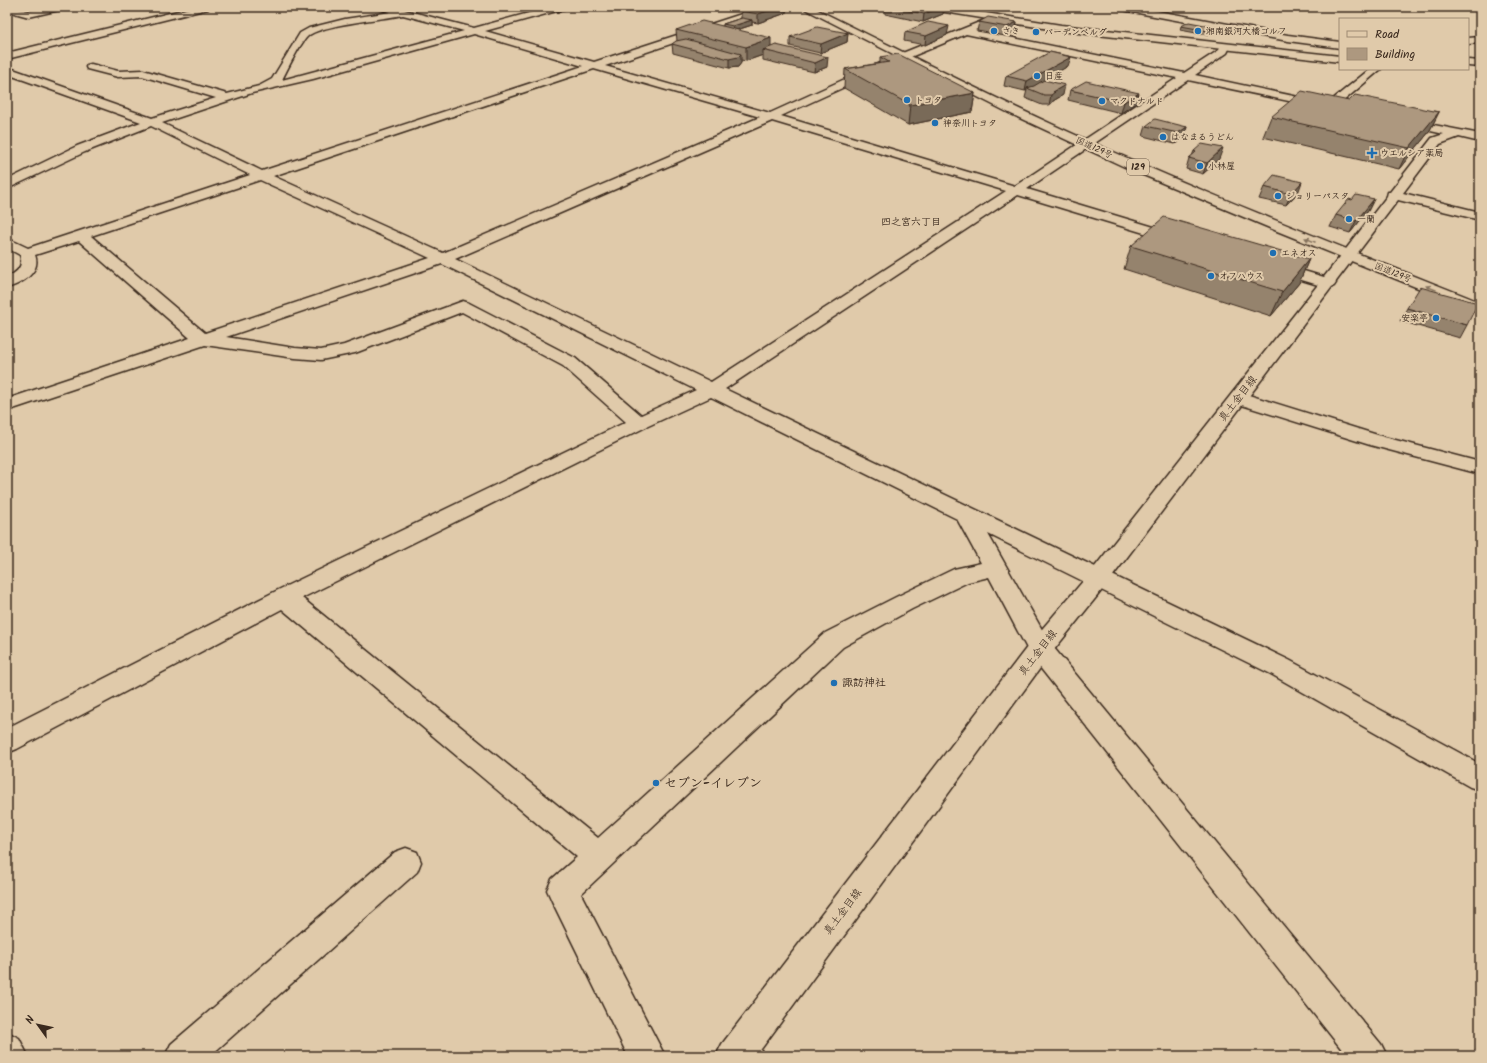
<svg xmlns="http://www.w3.org/2000/svg" width="1487" height="1063" font-family="Kalam,'Klee One',sans-serif">
  <style>
    .lines { fill: none; stroke-linecap: round; stroke-linejoin: round }
    .minor-casing { stroke: #3b2a1e; stroke-width: 3 }
    .tertiary-casing { stroke: #3b2a1e; stroke-width: 3 }
    .trunk-casing { stroke: #3b2a1e; stroke-width: 3 }
    .minor { fill: #e0caaa; fill-rule: evenodd }
    .tertiary { fill: #e0caaa; fill-rule: evenodd }
    .trunk { fill: #e0caaa; fill-rule: evenodd }
    .wall { fill: #95836d; stroke: #3b2a1e }
    .shaded-wall { fill: #796a59; stroke: #3b2a1e }
    .building { fill: #ad987f; stroke: #3b2a1e }
    .oneway { fill: #85725d }
    .poi-dot { fill: #1f6fb2; stroke: #e0caaa; stroke-width: 1.5 }
    .labels { text-anchor: middle; dominant-baseline: central; stroke-width: 4; stroke-linejoin: round; paint-order: stroke }
    .far-poi-label { font-size: 9px; font-weight: bold; fill: #3b2a1e; stroke: #e0caaa; text-anchor: start }
    .far-street-label { font-size: 9px; fill: #3b2a1e; stroke: #e0caaa }
    .shield { fill: #e0caaa; stroke: #6c5a48; stroke-width: 1 }
    .shield-label { font-size: 10px; font-weight: bold; fill: #3b2a1e }
    .far-neighbourhood-label { font-size: 10px; font-weight: bold; fill: #3b2a1e; stroke: #e0caaa }
    .street-label { font-size: 11px; fill: #3b2a1e; stroke: #e0caaa }
    .poi-label { font-size: 11px; font-weight: bold; fill: #3b2a1e; stroke: #e0caaa; text-anchor: start }
    .near-poi-label { font-size: 13px; font-weight: bold; fill: #3b2a1e; stroke: #e0caaa; text-anchor: start }
  </style>
  <rect width="100%" height="100%" fill="#e0caaa"/>
  <filter id="ink" filterUnits="userSpaceOnUse"><feTurbulence type="fractalNoise" baseFrequency=".025" numOctaves="2"/><feDisplacementMap in="SourceGraphic" scale="8" xChannelSelector="R" yChannelSelector="G"/><feConvolveMatrix kernelMatrix="1 2 1 2 8 2 1 2 1" color-interpolation-filters="sRGB"/></filter>
  <g filter="url(#ink)">
    <g class="lines">
      <defs>
        <path id="minor" d="M 7,7 L 29,11 L 49,7 L 65,7 L 64,9 L 29,17 L 7,11 Z
          M 194,7 L 209,7 L 208,9 L 7,59 L 7,53 Z
          M 379,7 L 393,7 L 474,28 L 551,7 L 565,7 L 564,9 L 485,31 L 594,62 L 763,7 L 776,7 L 775,9 L 605,66 L 770,113 L 900,54 L 997,15 L 1000,16 L 1001,18 L 1000,20 L 975,30 L 1184,73 L 1219,50 L 1222,45 L 1228,45 L 1230,47 L 1227,53 L 1195,75 L 1322,102 L 1327,104 L 1370,69 L 1381,69 L 1334,109 L 1330,110 L 1325,108 L 1322,108 L 1188,80 L 1027,189 L 1184,236 L 1186,239 L 1184,242 L 1179,243 L 1174,242 L 1018,195 L 725,389 L 1289,660 L 1480,764 L 1480,790 L 1470,787 L 1271,674 L 988,534 L 1049,642 L 1381,1044 L 1387,1056 L 1347,1056 L 1031,656 L 989,577 L 968,582 L 912,609 L 843,647 L 581,894 L 665,1056 L 628,1056 L 552,901 L 547,890 L 552,879 L 577,857 L 282,609 L 17,749 L 7,753 L 7,728 L 276,591 L 626,422 L 563,366 L 462,312 L 355,353 L 321,360 L 295,358 L 205,345 L 7,411 L 7,399 L 190,338 L 79,241 L 35,255 C 42,272 21,284 7,288 L 7,277 C 17,273 24,266 20,255 L 7,248 L 7,238 L 28,248 L 250,175 L 151,126 L 85,152 L 7,189 L 7,180 L 77,146 L 141,122 L 7,74 L 7,67 L 152,118 L 216,98 L 142,76 L 118,77 L 87,69 L 86,67 L 87,65 L 91,64 L 118,71 L 143,70 L 227,94 L 259,86 L 272,79 L 300,33 L 309,28 L 345,19 L 391,12 L 380,9 ZM 403,15 L 464,31 L 282,80 C 287,70 300,44 307,37 C 318,25 384,19 403,15 ZM 474,34 L 583,66 L 262,171 L 162,123 L 252,93 L 313,79 ZM 966,34 L 1177,78 L 1015,186 L 781,116 L 908,58 ZM 594,69 L 760,117 L 443,253 L 273,176 ZM 772,121 L 1006,191 L 711,382 L 455,259 ZM 260,180 L 430,258 L 205,333 L 91,236 ZM 442,264 L 696,390 L 641,415 L 575,358 L 469,303 L 463,301 L 344,345 L 321,350 L 295,348 L 226,337 ZM 711,397 L 957,519 L 981,563 L 954,569 L 896,597 L 825,633 L 598,838 L 302,598 L 646,427 Z
          M 1403,119 L 1480,134 L 1480,142 L 1459,137 L 1440,144 L 1403,193 L 1480,212 L 1480,220 L 1398,200 L 1353,259 L 1348,261 L 1343,259 L 1340,256 L 1343,253 L 1387,196 L 1388,192 L 1390,192 L 1432,138 L 1444,134 L 1399,124 L 1397,122 L 1399,120 Z
          M 1274,262 L 1334,280 L 1336,283 L 1334,286 L 1328,288 L 1269,270 L 1266,267 L 1269,264 Z
          M 1239,392 L 1384,437 L 1480,462 L 1480,474 L 1370,445 L 1232,402 L 1230,398 L 1232,394 Z
          M 406,848 L 417,852 L 421,862 L 417,872 L 210,1056 L 165,1056 L 171,1044 L 395,852 Z
          M 7,1032 L 19,1038 L 28,1056 L 7,1056 Z"/>
        <path id="tertiary" d="M 928,7 L 948,7 L 1061,25 L 1340,56 L 1340,62 L 1061,31 L 932,10 Z
          M 1118,7 L 1136,7 L 1288,35 L 1340,42 L 1340,48 L 1288,41 L 1122,10 Z
          M 1480,37 L 1480,43 L 1468,44 L 1468,38 Z
          M 1468,60 L 1480,61 L 1480,67 L 1468,66 Z
          M 1348,251 L 1353,253 L 1356,256 L 1353,259 L 1106,585 L 1049,656 L 756,1056 L 716,1056 L 722,1044 L 1031,642 L 1090,573 L 1343,253 Z"/>
        <path id="trunk" d="M 801,7 L 812,7 C 904,52 996,100 1089,141 C 1218,199 1349,250 1480,302 L 1480,313 L 1277,231 L 1129,169 L 1011,114 Z"/>
      </defs>
      <!-- minor casing -->
      <use href="#minor" class="minor-casing"/>
      <!-- tertiary casing -->
      <use href="#tertiary" class="tertiary-casing"/>
      <!-- trunk casing -->
      <use href="#trunk" class="trunk-casing"/>
      <!-- minor -->
      <use href="#minor" class="minor"/>
      <!-- tertiary -->
      <use href="#tertiary" class="tertiary"/>
      <!-- trunk -->
      <use href="#trunk" class="trunk"/>
    </g>
    <!-- wall -->
    <path class="wall" d="M 837,7 L 862,7 L 854,10 L 841,9 Z
      M 885,7 L 944,7 L 943,14 L 923,22 L 885,14 Z
      M 741,11 L 786,13 L 758,23 L 752,22 L 752,25 L 737,30 L 771,47 L 827,67 L 814,72 L 763,60 L 763,55 L 746,61 L 741,60 L 741,63 L 738,67 L 729,68 L 673,53 L 672,44 L 677,41 L 676,30 L 723,26 L 723,24 L 741,18 Z
      M 979,22 L 1017,22 L 1015,31 L 1005,36 L 977,31 Z
      M 1181,26 L 1215,27 L 1213,31 L 1207,35 L 1180,30 Z
      M 905,32 L 947,35 L 925,45 L 904,41 Z
      M 848,33 L 847,42 L 820,53 L 790,46 L 790,37 Z
      M 880,57 L 975,93 L 972,112 L 908,125 L 844,88 L 845,69 L 880,63 Z
      M 1068,66 L 1044,80 L 1063,95 L 1053,101 L 1052,103 L 1049,105 L 1042,105 L 1025,98 L 1027,90 L 1025,91 L 1004,86 L 1006,76 Z
      M 1070,90 L 1136,103 L 1121,113 L 1068,100 Z
      M 1349,101 L 1439,112 L 1429,132 L 1399,169 L 1263,137 L 1271,117 Z
      M 1146,126 L 1187,127 L 1184,137 L 1175,144 L 1143,136 Z
      M 1194,151 L 1219,159 L 1203,174 L 1186,169 L 1189,158 L 1192,156 Z
      M 1264,187 L 1298,193 L 1286,205 L 1259,199 Z
      M 1374,199 L 1368,211 L 1350,233 L 1330,227 L 1336,215 L 1352,200 Z
      M 1131,246 L 1309,259 L 1299,283 L 1271,316 L 1124,269 Z
      M 1407,308 L 1467,325 L 1460,338 L 1400,321 Z"/>
    <!-- shaded-wall -->
    <path class="shaded-wall" d="M 780,7 L 787,7 L 786,13 L 758,23 L 758,14 Z
      M 854,7 L 862,7 L 854,10 Z
      M 941,7 L 944,7 L 943,14 L 923,22 L 924,14 Z
      M 752,20 L 752,25 L 733,31 L 733,26 Z
      M 1017,22 L 1015,31 L 1005,36 L 1007,27 Z
      M 949,26 L 947,35 L 925,45 L 926,36 Z
      M 1215,27 L 1213,31 L 1207,35 L 1208,31 Z
      M 848,33 L 847,42 L 820,53 L 821,44 Z
      M 771,38 L 771,52 L 763,50 L 763,55 L 746,61 L 746,47 Z
      M 741,54 L 741,63 L 738,67 L 729,68 L 729,59 Z
      M 828,57 L 827,67 L 814,72 L 815,63 Z
      M 1071,57 L 1068,66 L 1030,89 L 1027,88 L 1027,90 L 1025,91 L 1027,81 Z
      M 1065,85 L 1063,95 L 1053,101 L 1052,103 L 1049,105 L 1051,95 L 1053,92 Z
      M 975,93 L 972,112 L 908,125 L 910,105 Z
      M 1139,93 L 1136,103 L 1121,113 L 1124,102 Z
      M 1439,112 L 1429,132 L 1399,169 L 1409,148 Z
      M 1187,127 L 1184,137 L 1175,144 L 1178,133 Z
      M 1223,148 L 1219,159 L 1203,174 L 1207,163 Z
      M 1302,182 L 1298,193 L 1286,205 L 1291,194 Z
      M 1374,199 L 1368,211 L 1350,233 L 1356,221 Z
      M 1309,259 L 1299,283 L 1271,316 L 1282,292 Z"/>
    <!-- building -->
    <path class="building" d="M 752,7 L 780,7 L 758,14 L 741,11 Z
      M 891,7 L 941,7 L 924,14 Z
      M 988,17 L 1017,22 L 1007,27 L 979,22 Z
      M 742,18 L 752,20 L 733,26 L 723,24 Z
      M 702,21 L 771,38 L 746,47 L 676,30 Z
      M 928,22 L 949,26 L 926,36 L 905,32 Z
      M 1189,22 L 1215,27 L 1208,31 L 1181,26 Z
      M 817,27 L 848,33 L 821,44 L 790,37 Z
      M 686,39 L 741,54 L 738,57 L 729,59 L 672,44 L 676,41 Z
      M 776,45 L 828,57 L 815,63 L 763,50 Z
      M 1050,52 L 1071,57 L 1027,81 L 1006,76 Z
      M 898,54 L 975,93 L 910,105 L 845,69 L 889,62 L 880,57 Z
      M 1044,80 L 1065,85 L 1053,92 L 1055,92 L 1051,95 L 1044,95 L 1027,88 L 1034,86 Z
      M 1086,81 L 1139,93 L 1124,102 L 1070,90 Z
      M 1302,91 L 1349,101 L 1355,95 L 1439,112 L 1409,148 L 1271,117 Z
      M 1155,119 L 1187,127 L 1178,133 L 1146,126 Z
      M 1202,144 L 1223,148 L 1207,163 L 1189,158 L 1196,152 L 1194,151 Z
      M 1274,175 L 1302,182 L 1291,194 L 1264,187 Z
      M 1356,195 L 1374,199 L 1356,221 L 1336,215 L 1349,199 L 1352,200 Z
      M 1164,217 L 1309,259 L 1282,292 L 1131,246 Z
      M 1420,287 L 1478,303 L 1467,325 L 1407,308 Z"/>
    <!-- one-way arrows -->
    <defs><path id="oneway-solid" d="M-6-.8H1V-3.2L6.5 0L1 3.2V.8H-6Z"/></defs>
    <g class="oneway">
      <use href="#oneway-solid" transform="translate(1310 240) rotate(-158)"/>
      <use href="#oneway-solid" transform="translate(1431 288) rotate(-158)"/>
    </g>
  </g>
  <!-- markers -->
  <g class="poi-dot">
    <circle cx="994" cy="31" r="4"/>
    <circle cx="1198" cy="31" r="4"/>
    <circle cx="1036" cy="32" r="4"/>
    <circle cx="1037" cy="76" r="4"/>
    <circle cx="907" cy="100" r="4"/>
    <circle cx="1102" cy="101" r="4"/>
    <circle cx="935" cy="123" r="4"/>
    <circle cx="1163" cy="137" r="4"/>
    <path d="M1370 147h4v4h4v4h-4v4h-4v-4h-4v-4h4z"/>
    <circle cx="1200" cy="166" r="4"/>
    <circle cx="1278" cy="196" r="4"/>
    <circle cx="1349" cy="219" r="4"/>
    <circle cx="1273" cy="253" r="4"/>
    <circle cx="1211" cy="276" r="4"/>
    <circle cx="1436" cy="318" r="4"/>
    <circle cx="834" cy="683" r="4"/>
    <circle cx="656" cy="783" r="4"/>
  </g>
  <g class="labels">
    <!-- far-poi labels -->
    <g class="far-poi-label">
      <text x="1002" y="31">さき</text>
      <text x="1206" y="31">湘南銀河大橋ゴルフ</text>
      <text x="1044" y="32">バーデンベルグ</text>
      <text x="1045" y="76">日産</text>
      <text x="915" y="100">トヨタ</text>
      <text x="1110" y="101">マクドナルド</text>
      <text x="943" y="123">神奈川トヨタ</text>
      <text x="1171" y="137">はなまるうどん</text>
      <text x="1380" y="153">ウエルシア薬局</text>
      <text x="1208" y="166">小林屋</text>
      <text x="1286" y="196">ジョリーパスタ</text>
      <text x="1357" y="219">一蘭</text>
      <text x="1281" y="253">エネオス</text>
      <text x="1219" y="276">オフハウス</text>
      <text x="1428" y="318" text-anchor="end">安楽亭</text>
    </g>
    <!-- far-street labels -->
    <g class="far-street-label">
      <text transform="translate(1094 148) rotate(24)">国道129号</text>
      <text transform="translate(1393 273) rotate(22)">国道129号</text>
    </g>
    <!-- shield labels -->
    <rect class="shield" x="1127" y="159" width="22" height="16" rx="3"/>
    <g class="shield-label">
      <text x="1138" y="167">129</text>
    </g>
    <!-- far-neighbourhood labels -->
    <g class="far-neighbourhood-label">
      <text x="911" y="222">四之宮六丁目</text>
    </g>
    <!-- street labels -->
    <g class="street-label">
      <text transform="translate(1238 399) rotate(-52)">真土金目線</text>
      <text transform="translate(1038 653) rotate(-52)">真土金目線</text>
      <text transform="translate(843 912) rotate(-53)">真土金目線</text>
    </g>
    <!-- poi labels -->
    <g class="poi-label">
      <text x="842" y="683">諏訪神社</text>
    </g>
    <!-- near-poi labels -->
    <g class="near-poi-label">
      <text x="664" y="783">セブン-イレブン</text>
    </g>
  </g>
  <!-- margin -->
  <rect width="1487" height="1063" fill="none" stroke="#e0caaa" stroke-width="24"/>
  <rect x="12" y="12" width="1463" height="1039" fill="none" stroke="#3b2a1e" stroke-width="1.5" filter="url(#ink)"/>
  <!-- legend -->
  <rect x="1339" y="18" width="130" height="52" fill="#e0caaa" stroke="#9e8a72"/>
  <rect x="1347" y="31" width="20" height="6" fill="#e0caaa" stroke="#9e8a72"/>
  <text x="1375" y="38" font-size="12" fill="#3b2a1e">Road</text>
  <rect x="1347" y="48" width="20" height="12" fill="#ad987f" stroke="#9e8a72"/>
  <text x="1375" y="58" font-size="12" fill="#3b2a1e">Building</text>
  <!-- north arrow -->
  <g transform="translate(38 1025) rotate(303)" stroke="#e0caaa" stroke-width="3" paint-order="stroke">
  <path d="M0-3L7 15L0 10L-7 15Z" fill="#3b2a1e"/>
  <text y="-6" font-size="11" font-weight="bold" text-anchor="middle" fill="#3b2a1e">N</text>
  </g>
</svg>
